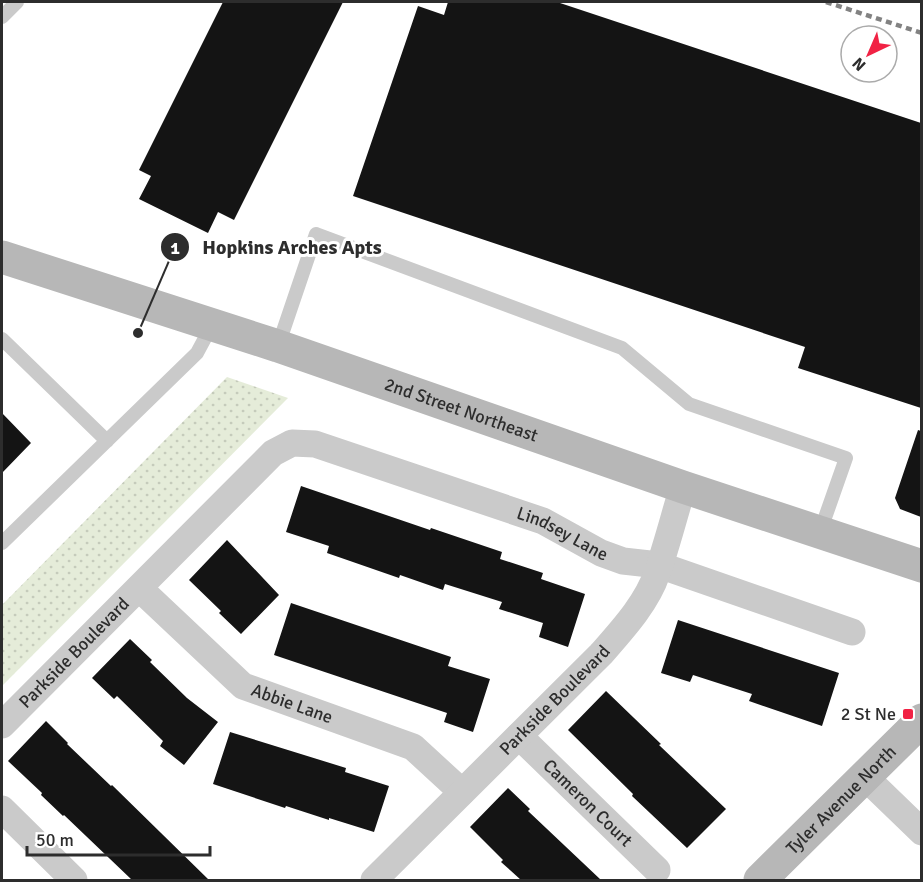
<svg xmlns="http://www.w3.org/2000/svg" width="923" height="882" font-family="Signika,sans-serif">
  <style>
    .park { fill: url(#park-dots) }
    .building { fill: #141414 }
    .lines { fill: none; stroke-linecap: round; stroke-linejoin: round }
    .lane { stroke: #cacaca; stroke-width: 14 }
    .street { stroke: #cacaca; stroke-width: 27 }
    .secondary { stroke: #b7b7b7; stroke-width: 33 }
    .rail { stroke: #828282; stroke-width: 4.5; stroke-dasharray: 6 4.5; stroke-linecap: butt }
    .poi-dot { fill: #f12244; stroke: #fff; stroke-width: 2 }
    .labels { text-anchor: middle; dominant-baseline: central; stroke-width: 6; stroke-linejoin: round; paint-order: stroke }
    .street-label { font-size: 18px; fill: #2d2d2d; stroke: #fff }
    .poi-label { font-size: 18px; fill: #2d2d2d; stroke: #fff; text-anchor: end }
    .leader { fill: none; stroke: #2d2d2d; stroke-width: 2 }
    .callout-dot { fill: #2d2d2d; stroke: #fff; stroke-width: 2 }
    .mark-label { font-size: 18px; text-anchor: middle; font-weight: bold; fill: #fff }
    .callout-label { font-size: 20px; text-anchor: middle; font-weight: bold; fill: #2d2d2d; stroke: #fff; stroke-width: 6; stroke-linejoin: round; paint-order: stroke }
  </style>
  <defs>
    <pattern id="park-dots" width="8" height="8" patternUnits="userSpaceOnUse" patternTransform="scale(1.5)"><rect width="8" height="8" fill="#e5ecd9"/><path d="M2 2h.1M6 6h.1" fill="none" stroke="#c5cbbb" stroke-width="1.8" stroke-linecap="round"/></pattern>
  </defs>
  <rect width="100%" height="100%" fill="#fff"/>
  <!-- park -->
  <path class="park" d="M 227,377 L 288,398 L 2,686 L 2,605 Z"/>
  <!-- building -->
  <path class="building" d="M 223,2 L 343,2 L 234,220 L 218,212 L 208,233 L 139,199 L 151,176 L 139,170 Z
    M 448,2 L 557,2 L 921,123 L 921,408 L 798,368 L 805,347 L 353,196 L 418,6 L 444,15 Z
    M 2,413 L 31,443 L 2,473 Z
    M 918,430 L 921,431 L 921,517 L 900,509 L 895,498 Z
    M 301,486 L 430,530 L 431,528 L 502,552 L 500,559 L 543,573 L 541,579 L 585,594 L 568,647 L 539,637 L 543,623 L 499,609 L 502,602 L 445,584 L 443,590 L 400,575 L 399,578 L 327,553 L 329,546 L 286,532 Z
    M 227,540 L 279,595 L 241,634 L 219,613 L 221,611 L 189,580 Z
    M 291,603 L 451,657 L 448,666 L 490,679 L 473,732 L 444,722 L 447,713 L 274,655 Z
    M 678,620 L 839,673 L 822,726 L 749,701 L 752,694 L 693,675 L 690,682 L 661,673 Z
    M 130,639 L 152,660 L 150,662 L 187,698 L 218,722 L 184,765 L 160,746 L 163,741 L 117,696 L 114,699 L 92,678 Z
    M 606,691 L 661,744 L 659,745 L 726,809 L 687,848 L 632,796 L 633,794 L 568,730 Z
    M 46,721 L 68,743 L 67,744 L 111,786 L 112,785 L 209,880 L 132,880 L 64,815 L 63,816 L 41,795 L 42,793 L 8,761 Z
    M 230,732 L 346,768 L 345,772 L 389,786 L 374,832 L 329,818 L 329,820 L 286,806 L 285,808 L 213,784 Z
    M 508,788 L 530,809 L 528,811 L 601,880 L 521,880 L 501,862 L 503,860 L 470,827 Z"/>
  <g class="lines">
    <!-- lane -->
    <path class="lane" d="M 2,17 L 17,2
      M 2,339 L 107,441
      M 278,346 L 316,234 L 622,348 L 689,404 L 846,458 L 820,532
      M 2,543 L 197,353 L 212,325"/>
    <!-- street -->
    <g class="street">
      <path id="s1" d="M 139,588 L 243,686 L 413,747 L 462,792"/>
      <path id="s2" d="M 2,725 L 273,453 L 292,443 L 315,444 L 543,521 L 601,553 L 623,561 L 659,565 L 852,632"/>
      <path id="s3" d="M 519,736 L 657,870"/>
      <path d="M 864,776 L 922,832"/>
      <path d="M 2,809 L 74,880"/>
      <path id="s4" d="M 374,880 L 601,654 C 622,630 647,603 657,573 C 667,545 674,516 683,487"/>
    </g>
    <!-- secondary -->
    <g class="secondary">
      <path id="s5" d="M 2,257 L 278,346 L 683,487 L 922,566"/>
      <path id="s6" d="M 760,880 L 922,720"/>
    </g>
    <!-- rail -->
    <path class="rail" d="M 826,2 L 922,33"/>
  </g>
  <!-- markers -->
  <rect class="poi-dot" x="902" y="708" width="12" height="12" rx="3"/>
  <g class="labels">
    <!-- street labels -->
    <g class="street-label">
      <text stroke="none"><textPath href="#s5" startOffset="484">2nd Street Northeast</textPath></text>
      <text stroke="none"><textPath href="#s2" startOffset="692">Lindsey Lane</textPath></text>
      <text stroke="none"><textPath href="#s2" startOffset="102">Parkside Boulevard</textPath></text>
      <text stroke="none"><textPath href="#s4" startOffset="255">Parkside Boulevard</textPath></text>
      <text stroke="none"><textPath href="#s1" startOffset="195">Abbie Lane</textPath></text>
      <text stroke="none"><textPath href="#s6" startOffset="114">Tyler Avenue North</textPath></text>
      <text stroke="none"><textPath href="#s3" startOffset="96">Cameron Court</textPath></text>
    </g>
    <!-- poi labels -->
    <g class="poi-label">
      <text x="896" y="714">2 St Ne</text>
    </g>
  </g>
  <!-- callouts -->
  <path class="leader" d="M138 333L175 247"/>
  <g class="callout-dot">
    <circle cx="138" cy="333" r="6"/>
    <circle cx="175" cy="247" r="15"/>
  </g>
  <g class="mark-label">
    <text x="175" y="254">1</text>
  </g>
  <g class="callout-label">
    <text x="292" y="254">Hopkins Arches Apts</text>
  </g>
  <!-- border -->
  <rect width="923" height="882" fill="none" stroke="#2d2d2d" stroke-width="6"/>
  <!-- north arrow -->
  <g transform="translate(869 54) rotate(224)"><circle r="28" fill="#ffffff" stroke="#ababab" stroke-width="1.5"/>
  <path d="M0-4.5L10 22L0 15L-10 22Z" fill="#f12244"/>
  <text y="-9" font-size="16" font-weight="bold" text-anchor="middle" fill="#2d2d2d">N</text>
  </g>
  <!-- scale -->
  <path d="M27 846v9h183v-9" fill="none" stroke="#2d2d2d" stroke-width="3"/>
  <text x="36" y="846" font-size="18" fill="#2d2d2d" stroke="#ffffff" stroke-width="4.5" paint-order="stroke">50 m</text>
</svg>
